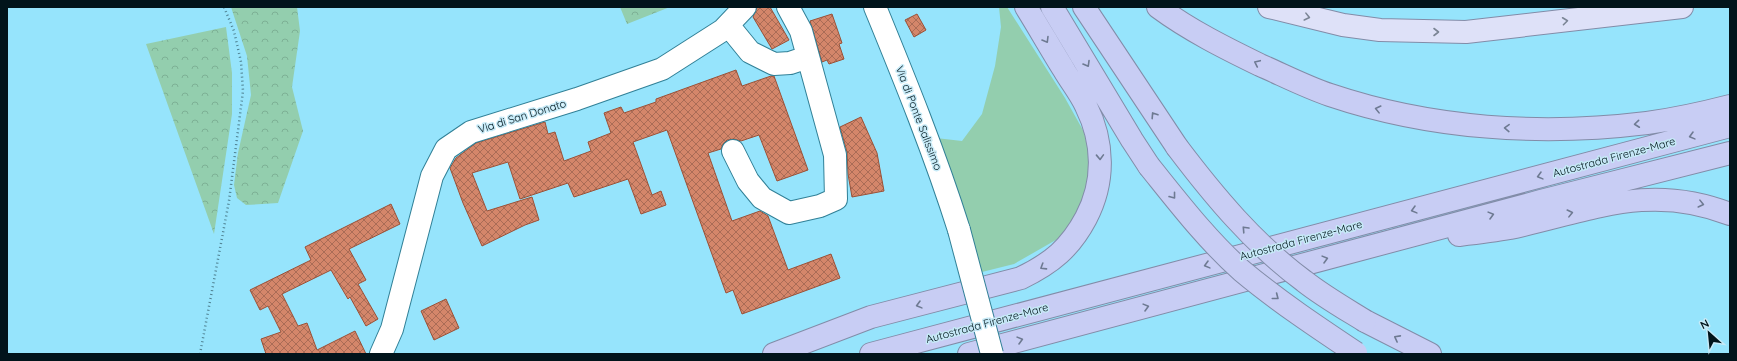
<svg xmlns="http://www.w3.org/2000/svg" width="1737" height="361" font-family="Quicksand,sans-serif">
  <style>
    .grass { fill: #93ceae }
    .forest { fill: url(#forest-crowns) }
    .building { fill: url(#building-cross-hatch); stroke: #9a5137 }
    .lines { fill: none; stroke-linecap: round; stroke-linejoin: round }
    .minor-casing { stroke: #318097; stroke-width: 24 }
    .major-casing { stroke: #828ca8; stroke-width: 24 }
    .highway-casing { stroke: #828ca8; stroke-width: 24 }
    .path { stroke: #4f8191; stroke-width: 2.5; stroke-dasharray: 1 3; stroke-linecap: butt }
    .minor { stroke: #fff; stroke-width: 22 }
    .major { stroke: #dee1f8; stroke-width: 22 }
    .highway { stroke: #c8cdf4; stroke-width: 22 }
    .minor-bridge-casing { stroke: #318097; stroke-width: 24; stroke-linecap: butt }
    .highway-bridge-casing { stroke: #828ca8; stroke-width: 24; stroke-linecap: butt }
    .minor-bridge { stroke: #fff; stroke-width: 22 }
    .highway-bridge { stroke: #c8cdf4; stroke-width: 22 }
    .oneway { stroke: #7b8595 }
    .oneway2 { stroke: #6e7a92 }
    .labels { text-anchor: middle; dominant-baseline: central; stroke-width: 3; stroke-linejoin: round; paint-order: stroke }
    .street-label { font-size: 11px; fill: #01141b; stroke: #c6eaf7 }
  </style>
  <defs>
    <pattern id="forest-crowns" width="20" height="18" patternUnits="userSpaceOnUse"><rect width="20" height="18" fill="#93ceae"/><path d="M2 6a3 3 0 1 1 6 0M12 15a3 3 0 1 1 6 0" fill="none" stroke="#7db095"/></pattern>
    <pattern id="building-cross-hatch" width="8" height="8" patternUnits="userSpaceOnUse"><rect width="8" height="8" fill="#d4866a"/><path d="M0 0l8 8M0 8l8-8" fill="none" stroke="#aa6c56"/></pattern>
  </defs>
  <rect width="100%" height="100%" fill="#96e4fc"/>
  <!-- grass -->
  <path class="grass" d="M 999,7 L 1007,7 L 1065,98 L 1084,132 L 1091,164 L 1083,205 L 1061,237 L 1014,264 L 982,272 L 936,138 L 962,141 L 982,114 L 995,66 L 1001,27 Z"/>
  <!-- forest -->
  <path class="forest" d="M 231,7 L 297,7 L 300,31 L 292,87 L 303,131 L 278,203 L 246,205 L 237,198 L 234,185 L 238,153 L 251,95 L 247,56 Z
    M 620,7 L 670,7 L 627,24 Z
    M 226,27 L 232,73 L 232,114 L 214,234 L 146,44 Z"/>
  <!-- building -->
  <path class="building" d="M 757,7 L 770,7 L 789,40 L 772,49 L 753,17 Z
    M 832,14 L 842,43 L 839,44 L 844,59 L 829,64 L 827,60 L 822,62 L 810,21 Z
    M 917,14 L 926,30 L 914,37 L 905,20 Z
    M 736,70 L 742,86 L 771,76 L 774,76 L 808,170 L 777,181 L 759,135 L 741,141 L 734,139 L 727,140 L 723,144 L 721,149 L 708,153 L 732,221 L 760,211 L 768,216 L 788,270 L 831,254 L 840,278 L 742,314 L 733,290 L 726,293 L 667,130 L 633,142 L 652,195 L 661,191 L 666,205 L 641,214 L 628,179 L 574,197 L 568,183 L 520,199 L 508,162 L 472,173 L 487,211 L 532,197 L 539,220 L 525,225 L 482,246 L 463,203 L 450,168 L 456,158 L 476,143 L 545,122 L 548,134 L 555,132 L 564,161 L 591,151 L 588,142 L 611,133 L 604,113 L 621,107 L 624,113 L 656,102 L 656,99 Z
    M 861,117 L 877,153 L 884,191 L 852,197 L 848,174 L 847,152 L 840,127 Z
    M 391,204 L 400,224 L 349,249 L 366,280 L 358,284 L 378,319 L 366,326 L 350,297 L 348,299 L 331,270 L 282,294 L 298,326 L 307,323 L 317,350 L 355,331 L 366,354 L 266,354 L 261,339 L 281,332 L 268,306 L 260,310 L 250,290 L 311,260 L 305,247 Z
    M 446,299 L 459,328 L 434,340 L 421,311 Z"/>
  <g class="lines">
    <defs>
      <path id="minor" d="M 875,7 C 905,80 935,154 959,230
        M 728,25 L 750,52 L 774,64 L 790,63 L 808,57
        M 733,151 L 748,181 L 762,198 L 789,213 L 820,206 L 836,199 L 835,155 L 801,31 L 788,7
        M 381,354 L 392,329 L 432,176 L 446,149 L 471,132 L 577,99 L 662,69 L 723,30 L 745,7"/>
      <path id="major" d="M 1269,7 L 1343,25 L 1380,30 L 1466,32 L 1682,7"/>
      <path id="highway" d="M 1052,7 L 1132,140 L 1149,166
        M 1084,7 L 1177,147
        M 1158,7 C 1189,30 1225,48 1260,65 C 1283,75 1306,87 1330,95 C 1431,129 1541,136 1647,123 C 1675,119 1703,113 1730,106
        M 1459,235 C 1476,233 1493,231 1510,228 C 1590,211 1648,182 1730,214
        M 1365,321 L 1430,354
        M 774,354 L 871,317 L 1021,278 C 1052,263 1070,248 1086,218 C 1105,182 1104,142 1086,106 C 1080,93 1071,82 1064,70 C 1051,49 1039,28 1026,7
        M 871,354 L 1730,126
        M 969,354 L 1541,201 L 1730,153"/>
    </defs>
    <!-- minor casing -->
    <use href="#minor" class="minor-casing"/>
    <!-- major casing -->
    <use href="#major" class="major-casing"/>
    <!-- highway casing -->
    <use href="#highway" class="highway-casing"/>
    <!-- path -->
    <path class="path" d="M 200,354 L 229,201 L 243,91 L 241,62 L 234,31 L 224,7"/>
    <!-- minor -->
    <use href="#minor" class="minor"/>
    <!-- major -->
    <use href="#major" class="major"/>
    <!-- highway -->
    <use href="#highway" class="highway"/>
    <defs>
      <path id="minor-bridge" d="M 959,230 L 992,354"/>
      <path id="highway-bridge" d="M 1177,147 C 1214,196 1254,244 1304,281 C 1323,296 1344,308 1365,321
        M 1149,166 C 1178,202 1207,240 1242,271 C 1278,301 1317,327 1356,353"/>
    </defs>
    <!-- minor-bridge casing -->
    <use href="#minor-bridge" class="minor-bridge-casing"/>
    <!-- highway-bridge casing -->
    <use href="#highway-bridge" class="highway-bridge-casing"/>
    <!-- minor-bridge -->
    <use href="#minor-bridge" class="minor-bridge"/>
    <!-- highway-bridge -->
    <use href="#highway-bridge" class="highway-bridge"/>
  </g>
  <!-- one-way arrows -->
  <defs><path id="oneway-chevron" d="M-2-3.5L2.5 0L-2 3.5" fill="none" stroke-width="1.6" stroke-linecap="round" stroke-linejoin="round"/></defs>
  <g class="oneway">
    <use href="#oneway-chevron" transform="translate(1307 17) rotate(14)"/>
    <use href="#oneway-chevron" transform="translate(1565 21) rotate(-7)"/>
    <use href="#oneway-chevron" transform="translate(1436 32)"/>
  </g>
  <g class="oneway2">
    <use href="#oneway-chevron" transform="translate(1046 40) rotate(59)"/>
    <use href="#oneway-chevron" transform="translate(1257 63) rotate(-155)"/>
    <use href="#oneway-chevron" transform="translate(1087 64) rotate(60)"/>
    <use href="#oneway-chevron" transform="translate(1378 109) rotate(-166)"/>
    <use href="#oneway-chevron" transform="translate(1154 115) rotate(-123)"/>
    <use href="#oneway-chevron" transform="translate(1637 124) rotate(174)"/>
    <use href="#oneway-chevron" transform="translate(1507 128) rotate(-178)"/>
    <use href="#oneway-chevron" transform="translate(1692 136) rotate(165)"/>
    <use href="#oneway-chevron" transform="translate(1100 157) rotate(88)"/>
    <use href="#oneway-chevron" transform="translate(1540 176) rotate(165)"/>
    <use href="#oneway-chevron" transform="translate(1173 196) rotate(52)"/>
    <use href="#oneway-chevron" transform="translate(1701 204) rotate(14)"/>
    <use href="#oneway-chevron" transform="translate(1414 210) rotate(165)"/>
    <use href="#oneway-chevron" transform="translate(1570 213) rotate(-14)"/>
    <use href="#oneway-chevron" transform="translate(1491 215) rotate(-15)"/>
    <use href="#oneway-chevron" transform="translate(1245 229) rotate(-133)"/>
    <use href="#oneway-chevron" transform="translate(1325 259) rotate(-15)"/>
    <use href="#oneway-chevron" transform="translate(1207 265) rotate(165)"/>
    <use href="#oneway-chevron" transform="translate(1043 267) rotate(148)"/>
    <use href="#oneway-chevron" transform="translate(1276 297) rotate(38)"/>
    <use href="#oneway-chevron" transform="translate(919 305) rotate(165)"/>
    <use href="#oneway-chevron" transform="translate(1146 307) rotate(-15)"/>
    <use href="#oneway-chevron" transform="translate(1397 338) rotate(-152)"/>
    <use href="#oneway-chevron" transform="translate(1020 340) rotate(-15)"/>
  </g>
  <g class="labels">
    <!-- street labels -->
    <g class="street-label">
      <text transform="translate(522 116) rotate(-17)">Via di San Donato</text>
      <text transform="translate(919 118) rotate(69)">Via di Ponte Salissimo</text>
      <text transform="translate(1614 157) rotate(-15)">Autostrada Firenze-Mare</text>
      <text transform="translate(1301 240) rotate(-15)">Autostrada Firenze-Mare</text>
      <text transform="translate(987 323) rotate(-15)">Autostrada Firenze-Mare</text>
    </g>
  </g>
  <!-- border -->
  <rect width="1737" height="361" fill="none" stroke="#01141b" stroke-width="16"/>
  <!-- north arrow -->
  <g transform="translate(1709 333) rotate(333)" stroke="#c6eaf7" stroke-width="3" paint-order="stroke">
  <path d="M0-3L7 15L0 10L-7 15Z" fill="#01141b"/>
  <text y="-6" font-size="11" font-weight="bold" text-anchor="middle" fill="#01141b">N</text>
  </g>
</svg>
